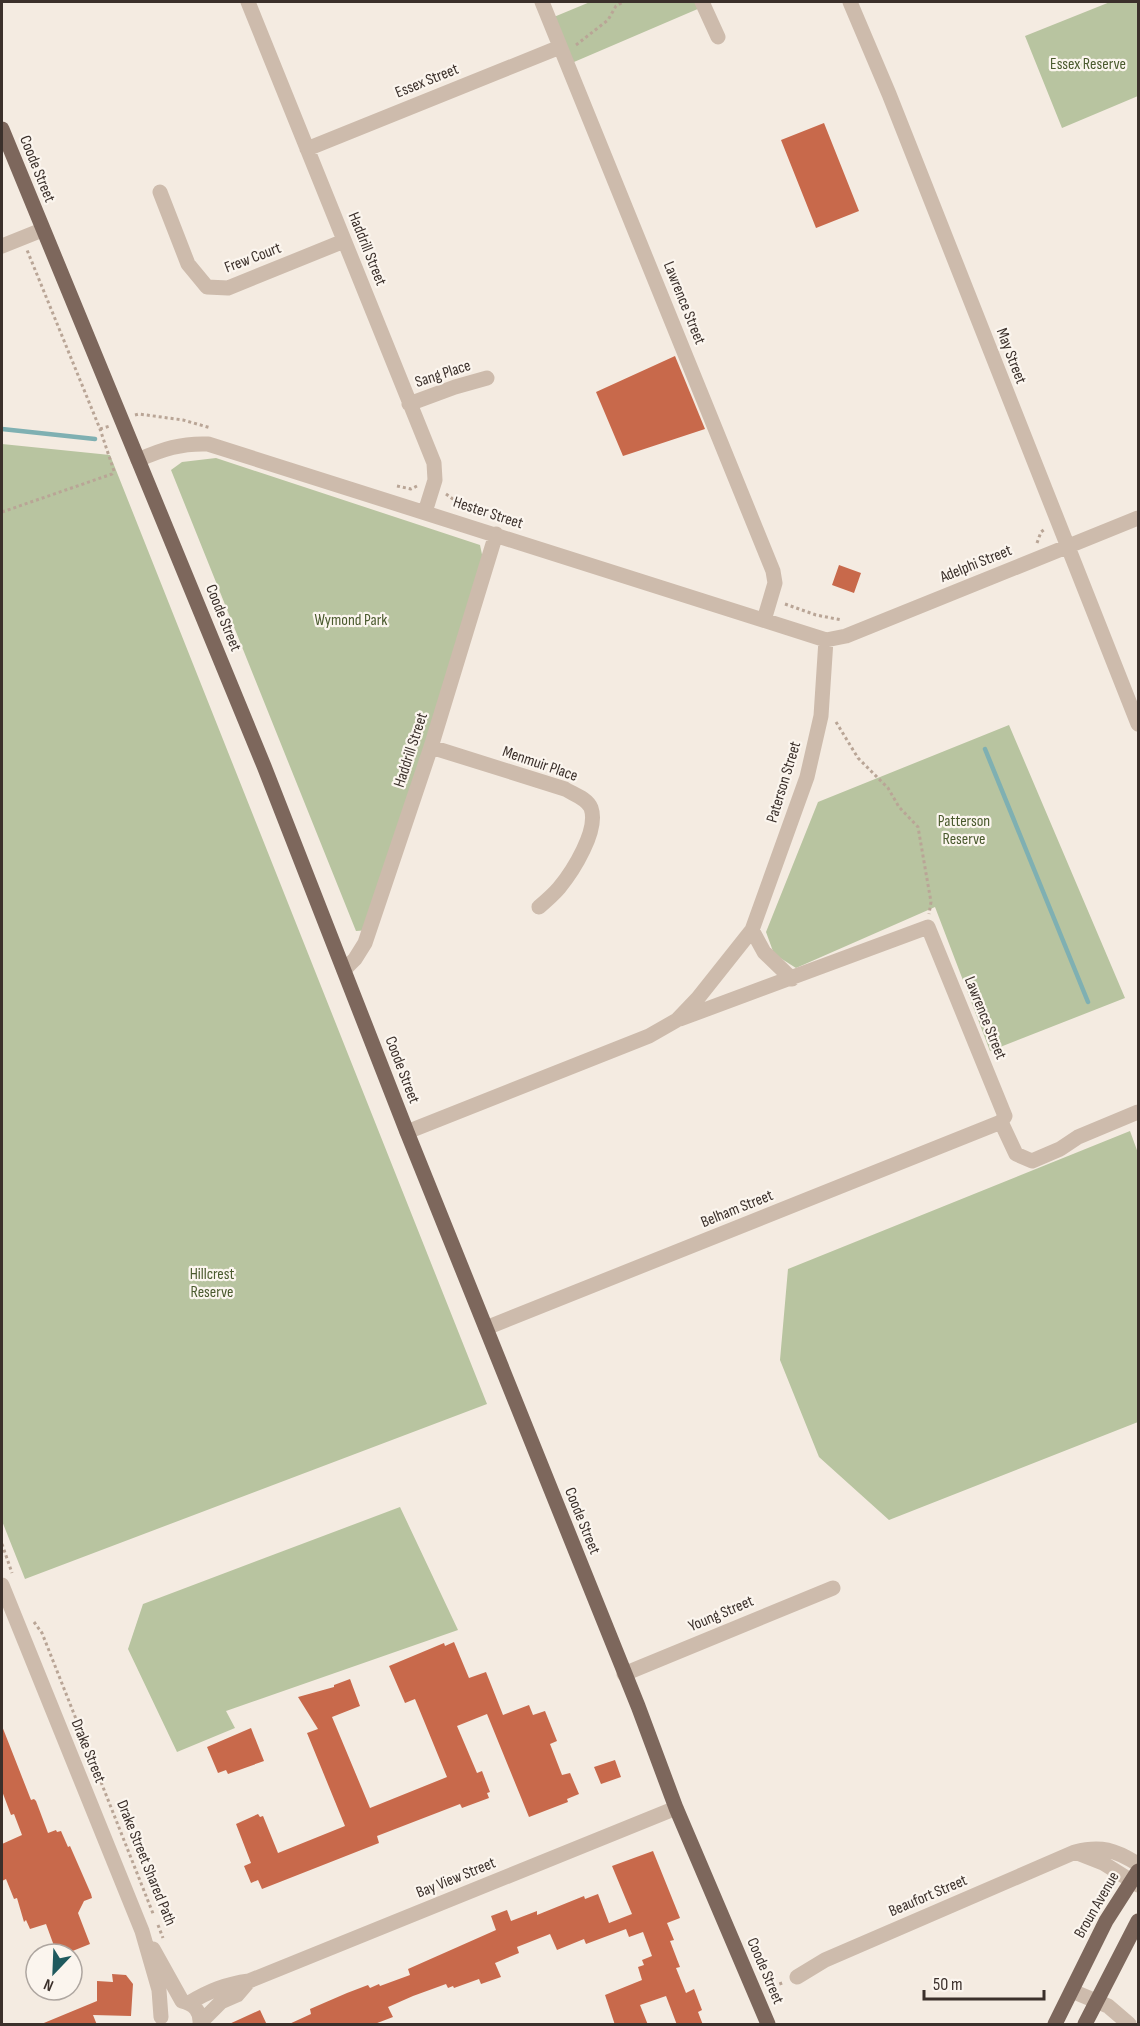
<svg xmlns="http://www.w3.org/2000/svg" width="1140" height="2026" font-family="'Sofia Sans Condensed',sans-serif">
  <style>
    .green { fill: #b8c4a0 }
    .lines { fill: none; stroke-linecap: round; stroke-linejoin: round }
    .stream { stroke: #7fb0b2; stroke-width: 4.5 }
    .building { fill: #c8694b }
    .path { stroke: #b9a596; stroke-width: 3; stroke-dasharray: 3 3; stroke-linecap: butt }
    .minor { stroke: #cdbbac; stroke-width: 15 }
    .major { stroke: #7d675c; stroke-width: 15 }
    .labels { text-anchor: middle; dominant-baseline: central; stroke-width: 4.5; stroke-linejoin: round; paint-order: stroke }
    .park-label { font-size: 16px; fill: #4a5a2e; stroke: #fbf5ee }
    .street-label { font-size: 16px; fill: #3b302b; stroke: #fbf5ee }
  </style>
  <rect width="100%" height="100%" fill="#f4ebe1"/>
  <!-- green -->
  <path class="green" d="M 590,2 L 714,2 L 567,65 L 549,19 Z
    M 1110,2 L 1138,2 L 1138,96 L 1062,128 L 1025,36 Z
    M 2,444 L 110,455 L 487,1404 L 25,1579 L 2,1521 Z
    M 216,458 L 480,545 L 484,564 L 370,930 L 356,931 L 171,470 L 182,462 Z
    M 1009,725 L 1125,998 L 990,1051 L 935,907 L 796,968 L 774,954 L 766,932 L 818,802 Z
    M 1130,1131 L 1138,1153 L 1138,1422 L 889,1520 L 819,1457 L 780,1360 L 788,1269 Z
    M 400,1507 L 458,1630 L 226,1711 L 235,1728 L 177,1752 L 128,1649 L 143,1604 Z"/>
  <g class="lines">
    <!-- stream -->
    <path class="stream" d="M 2,429 L 95,439
      M 985,749 L 1088,1002"/>
  </g>
  <!-- building -->
  <path class="building" d="M 824,123 L 859,211 L 816,228 L 781,140 Z
    M 675,356 L 705,429 L 623,456 L 596,392 Z
    M 839,565 L 861,573 L 854,593 L 832,585 Z
    M 454,1642 L 469,1678 L 486,1672 L 503,1715 L 529,1705 L 533,1715 L 545,1711 L 557,1741 L 550,1744 L 562,1775 L 570,1773 L 579,1794 L 567,1799 L 568,1802 L 529,1817 L 487,1714 L 457,1726 L 477,1773 L 482,1771 L 490,1792 L 487,1793 L 489,1798 L 462,1808 L 460,1804 L 377,1836 L 379,1843 L 262,1889 L 258,1880 L 251,1883 L 244,1866 L 251,1863 L 236,1824 L 258,1814 L 260,1817 L 263,1816 L 278,1853 L 345,1826 L 307,1733 L 318,1729 L 298,1697 L 334,1687 L 334,1685 L 350,1679 L 360,1706 L 332,1717 L 370,1808 L 447,1777 L 415,1699 L 405,1703 L 389,1666 L 444,1643 L 445,1646 Z
    M 2,1726 L 31,1800 L 34,1799 L 36,1801 L 48,1833 L 56,1830 L 57,1832 L 61,1831 L 68,1847 L 70,1846 L 91,1894 L 92,1898 L 84,1901 L 78,1913 L 90,1944 L 65,1954 L 57,1954 L 46,1924 L 30,1929 L 26,1920 L 24,1922 L 17,1898 L 14,1899 L 6,1879 L 2,1881 L 2,1844 L 22,1835 L 14,1814 L 11,1815 L 2,1791 Z
    M 251,1728 L 264,1761 L 228,1774 L 226,1770 L 218,1773 L 207,1747 Z
    M 615,1760 L 621,1777 L 601,1784 L 594,1767 Z
    M 653,1851 L 680,1918 L 667,1923 L 674,1940 L 670,1941 L 680,1967 L 676,1968 L 686,1993 L 694,1989 L 702,2010 L 698,2012 L 703,2025 L 677,2025 L 666,1996 L 640,2005 L 648,2025 L 615,2025 L 605,1995 L 642,1980 L 638,1967 L 644,1965 L 642,1960 L 652,1956 L 643,1932 L 629,1937 L 626,1929 L 586,1944 L 584,1939 L 557,1950 L 550,1934 L 517,1947 L 519,1953 L 495,1963 L 501,1977 L 481,1984 L 479,1979 L 454,1988 L 453,1986 L 448,1988 L 446,1984 L 413,1996 L 388,2007 L 393,2017 L 372,2025 L 287,2025 L 311,2014 L 310,2009 L 347,1993 L 368,1985 L 370,1988 L 379,1984 L 380,1986 L 410,1975 L 408,1969 L 496,1930 L 491,1916 L 507,1910 L 511,1921 L 537,1911 L 537,1915 L 584,1896 L 585,1899 L 598,1894 L 609,1923 L 632,1914 L 612,1866 Z
    M 112,1974 L 126,1975 L 133,1984 L 131,2016 L 93,2015 L 97,2025 L 39,2025 L 97,2001 L 97,1981 L 113,1982 Z
    M 260,2010 L 267,2025 L 227,2025 Z"/>
  <g class="lines">
    <!-- path -->
    <path class="path" d="M 576,45 L 608,20 L 616,6 L 623,2
      M 135,415 L 139,414 L 183,420 L 211,428
      M 100,429 L 110,426
      M 397,486 L 411,489 L 417,486
      M 446,494 L 465,508
      M 2,512 L 112,474 L 114,471 L 100,429 L 27,250
      M 1037,543 L 1041,532 L 1045,529
      M 785,604 L 816,615 L 842,620
      M 836,722 L 858,758 L 888,788 L 899,807 L 918,827 L 931,902 L 929,914
      M 2,1544 L 12,1573
      M 34,1622 L 42,1633 L 154,1916
      M 158,1925 L 163,1938
      M 768,1988 L 785,1982"/>
    <!-- minor -->
    <path class="minor" d="M 248,2 L 434,463 L 435,480 L 425,512
      M 542,2 L 773,571 L 775,583 L 764,620
      M 702,2 L 718,37
      M 850,2 L 889,94 L 1138,724
      M 307,149 L 560,47
      M 160,192 L 188,264 L 207,287 L 228,288 L 344,241
      M 2,246 L 42,230
      M 409,404 L 455,387 L 487,378
      M 138,460 C 163,449 181,443 208,444 L 826,640 L 846,636 L 1138,518
      M 431,747 L 565,789 C 573,794 587,798 591,808 C 599,830 573,871 559,888 C 553,895 546,901 539,907
      M 752,930 L 764,952 L 792,979
      M 344,970 L 355,959 L 365,943 L 431,747 L 496,534
      M 680,1019 L 928,927 L 1005,1116 L 1001,1122
      M 1001,1122 L 1016,1154 L 1032,1161 L 1060,1149 L 1078,1137 L 1138,1112
      M 407,1132 L 649,1036 L 677,1020 L 698,998 L 752,930 L 807,777 L 821,716 L 826,640
      M 486,1328 L 1001,1122
      M 2,1585 L 142,1931 L 159,1990 L 161,2017
      M 624,1674 L 833,1588
      M 1075,1852 L 1103,1863 L 1138,1885
      M 153,1949 L 182,2001
      M 797,1977 L 825,1960 L 1075,1852 C 1101,1845 1115,1850 1138,1864
      M 1072,1991 L 1108,2006 L 1129,2024
      M 182,2001 C 194,2004 201,2011 200,2024
      M 189,2003 C 209,1991 226,1984 249,1981 L 676,1808
      M 200,2023 L 221,2002 L 237,1995 L 249,1981"/>
    <!-- major -->
    <path class="major" d="M 2,129 L 264,766 L 407,1132 L 638,1706 L 676,1808 L 768,2024
      M 1055,2024 L 1106,1921 L 1138,1871
      M 1085,2024 L 1138,1921"/>
  </g>
  <g class="labels">
    <!-- park labels -->
    <g class="park-label">
      <text x="1088" y="64">Essex Reserve</text>
      <text x="351" y="620">Wymond Park</text>
      <text x="964" y="821">Patterson<tspan x="964" dy="18">Reserve</tspan></text>
      <text x="212" y="1274">Hillcrest<tspan x="212" dy="18">Reserve</tspan></text>
    </g>
    <!-- street labels -->
    <g class="street-label">
      <text transform="translate(427 81) rotate(-22)">Essex Street</text>
      <text transform="translate(37 169) rotate(68)">Coode Street</text>
      <text transform="translate(367 249) rotate(68)">Haddrill Street</text>
      <text transform="translate(253 258) rotate(-21)">Frew Court</text>
      <text transform="translate(684 303) rotate(68)">Lawrence Street</text>
      <text transform="translate(1011 356) rotate(69)">May Street</text>
      <text transform="translate(443 374) rotate(-18)">Sang Place</text>
      <text transform="translate(488 513) rotate(18)">Hester Street</text>
      <text transform="translate(976 564) rotate(-22)">Adelphi Street</text>
      <text transform="translate(223 618) rotate(68)">Coode Street</text>
      <text transform="translate(411 750) rotate(-72)">Haddrill Street</text>
      <text transform="translate(540 764) rotate(19)">Menmuir Place</text>
      <text transform="translate(784 782) rotate(-73)">Paterson Street</text>
      <text transform="translate(985 1018) rotate(68)">Lawrence Street</text>
      <text transform="translate(402 1070) rotate(69)">Coode Street</text>
      <text transform="translate(737 1209) rotate(-22)">Belham Street</text>
      <text transform="translate(582 1521) rotate(68)">Coode Street</text>
      <text transform="translate(721 1614) rotate(-23)">Young Street</text>
      <text transform="translate(88 1751) rotate(68)">Drake Street</text>
      <text transform="translate(146 1863) rotate(68)">Drake Street Shared Path</text>
      <text transform="translate(456 1878) rotate(-22)">Bay View Street</text>
      <text transform="translate(928 1896) rotate(-23)">Beaufort Street</text>
      <text transform="translate(1097 1905) rotate(-60)">Broun Avenue</text>
      <text transform="translate(765 1971) rotate(67)">Coode Street</text>
    </g>
  </g>
  <!-- border -->
  <rect width="1140" height="2026" fill="none" stroke="#3b302b" stroke-width="6"/>
  <!-- north arrow -->
  <g transform="translate(54 1972) rotate(203)"><circle r="28" fill="#fbf5ee" stroke="#aea6a0" stroke-width="1.5"/>
  <path d="M0-4.5L10 22L0 15L-10 22Z" fill="#1f5a5e"/>
  <text y="-9" font-size="16" font-weight="bold" text-anchor="middle" fill="#3b302b">N</text>
  </g>
  <!-- scale -->
  <path d="M924 1990v9h120v-9" fill="none" stroke="#3b302b" stroke-width="3"/>
  <text x="933" y="1990" font-size="18" fill="#3b302b" stroke="#fbf5ee" stroke-width="4.5" paint-order="stroke">50 m</text>
</svg>
